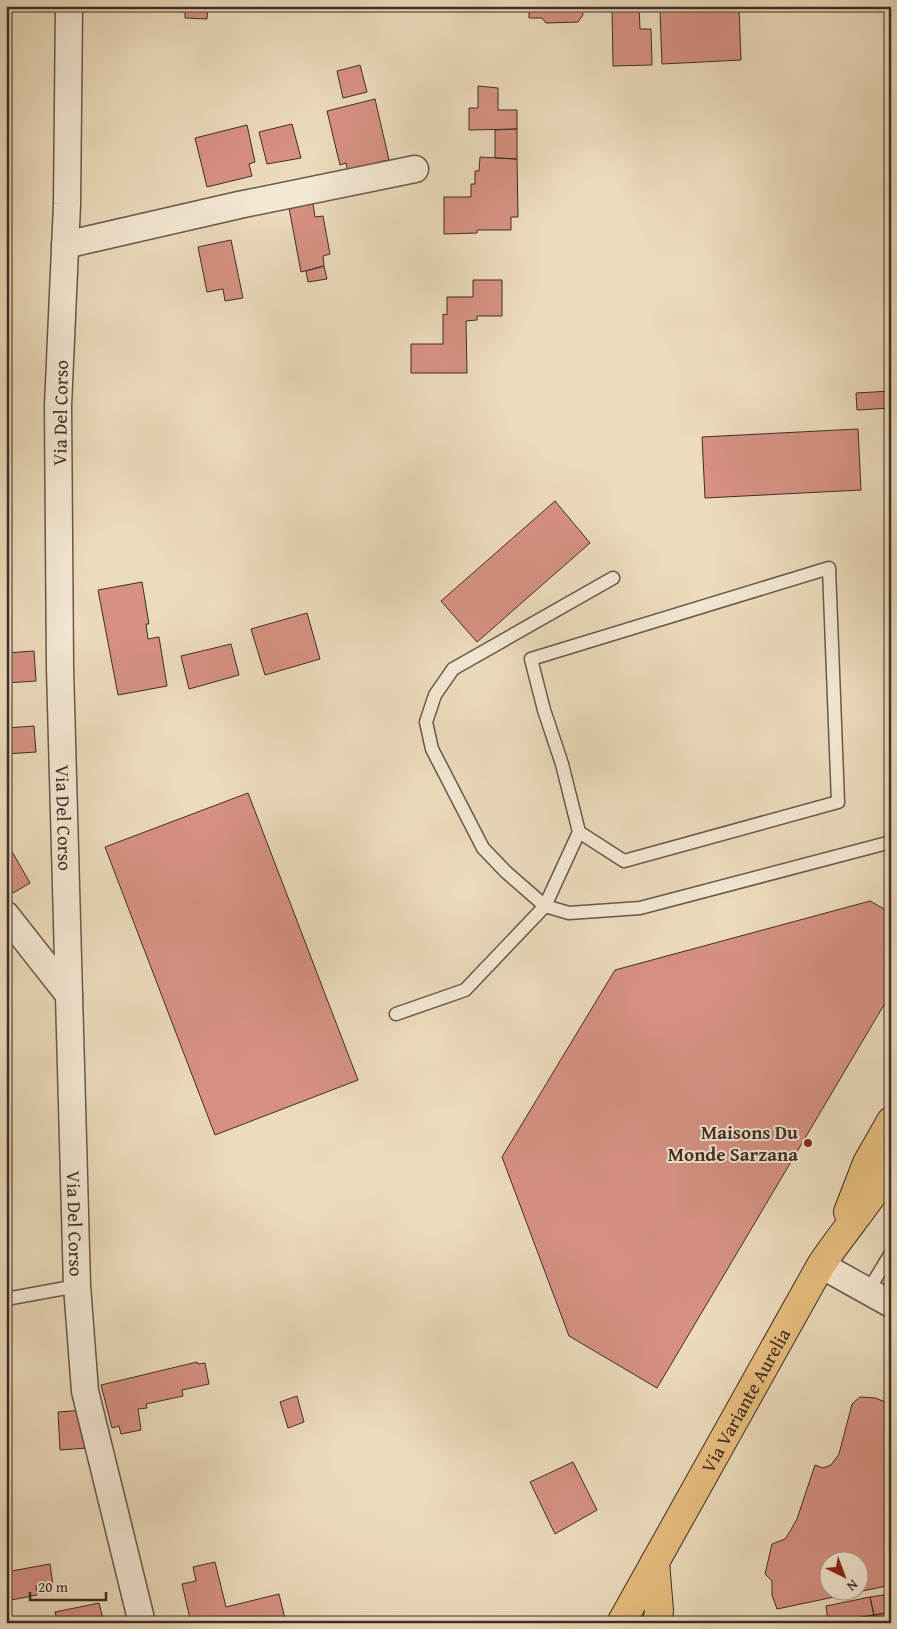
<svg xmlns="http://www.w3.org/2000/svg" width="897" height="1629" font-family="'Gentium Book Plus',serif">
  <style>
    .building { fill: #d79183; stroke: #3d2d27; fill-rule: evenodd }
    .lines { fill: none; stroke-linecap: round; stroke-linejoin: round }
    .service-casing { stroke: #69584c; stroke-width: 15 }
    .minor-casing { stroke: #69584c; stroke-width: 29 }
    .primary-casing { stroke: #3d2d27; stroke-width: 30 }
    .service { stroke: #f3e8d3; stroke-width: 12 }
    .minor { stroke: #f3e8d3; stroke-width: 26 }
    .primary { stroke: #e6be7e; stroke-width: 28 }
    .poi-dot { fill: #8f2418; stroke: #f3e8d3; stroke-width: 2 }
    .labels { text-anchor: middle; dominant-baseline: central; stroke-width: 4; stroke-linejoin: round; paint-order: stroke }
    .street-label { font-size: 19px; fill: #3d2d27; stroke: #f3e8d3 }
    .poi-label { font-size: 19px; font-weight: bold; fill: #3d2d27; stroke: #f3e8d3; text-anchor: end }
  </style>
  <rect width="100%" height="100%" fill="#ecdbbc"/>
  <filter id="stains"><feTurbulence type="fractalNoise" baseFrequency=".004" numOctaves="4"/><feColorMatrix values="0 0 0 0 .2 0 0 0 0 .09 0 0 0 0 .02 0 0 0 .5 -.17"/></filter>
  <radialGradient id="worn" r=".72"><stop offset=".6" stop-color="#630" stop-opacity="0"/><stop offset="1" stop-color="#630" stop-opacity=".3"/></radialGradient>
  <!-- building -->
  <path class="building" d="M 156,6 L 208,6 L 207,19 L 185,18 L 185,12 L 156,10 Z
    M 529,6 L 582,6 L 583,15 L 578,22 L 546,23 L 542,18 L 529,18 Z
    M 612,6 L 639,6 L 640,29 L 651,29 L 652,65 L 613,66 Z
    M 739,8 L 741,60 L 662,64 L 660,11 Z
    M 360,65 L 367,92 L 343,98 L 337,71 Z
    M 478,86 L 498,88 L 498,110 L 517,110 L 517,129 L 469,130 L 469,108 L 478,108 Z
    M 375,99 L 389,160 L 379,162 L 381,170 L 349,178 L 346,163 L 340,165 L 327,111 Z
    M 292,124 L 301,158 L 267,164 L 259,132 Z
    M 247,125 L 255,162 L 249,164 L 252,176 L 207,187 L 195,138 Z
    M 517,129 L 517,159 L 495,158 L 495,130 Z
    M 480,157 L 517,159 L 518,217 L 511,217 L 511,230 L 477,230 L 477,233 L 444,234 L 444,197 L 471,197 L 471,184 L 475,184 L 475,171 L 479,171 Z
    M 313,204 L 315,217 L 323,216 L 330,254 L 323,256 L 324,266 L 301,272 L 289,208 Z
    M 231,240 L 243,298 L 225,301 L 223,289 L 207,292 L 198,247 Z
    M 324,266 L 327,279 L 308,282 L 306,271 Z
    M 473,280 L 502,280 L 502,316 L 477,316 L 477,320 L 466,321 L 467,373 L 411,373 L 411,344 L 443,344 L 443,314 L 447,315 L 447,297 L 473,297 Z
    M 891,391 L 891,408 L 857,410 L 856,393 Z
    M 858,429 L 861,490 L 705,498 L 702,437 Z
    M 555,501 L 590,543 L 477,642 L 441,601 Z
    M 142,582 L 149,624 L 146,624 L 148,639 L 159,637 L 167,686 L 118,695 L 98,590 Z
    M 307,613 L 320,659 L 265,675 L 251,629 Z
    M 231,644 L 239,675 L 189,689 L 181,656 Z
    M 34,651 L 36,681 L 6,683 L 6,653 Z
    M 34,726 L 36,752 L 6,754 L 6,728 Z
    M 248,793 L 358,1080 L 215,1135 L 105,847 Z
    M 6,841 L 30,883 L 13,893 L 6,880 Z
    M 870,901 L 891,913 L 891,993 L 657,1388 L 569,1336 L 502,1157 L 615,970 Z
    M 197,1362 L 198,1364 L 205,1363 L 209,1384 L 182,1390 L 183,1396 L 146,1404 L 147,1408 L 138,1409 L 141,1430 L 121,1434 L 119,1426 L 112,1428 L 101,1385 Z
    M 297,1396 L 304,1422 L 288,1428 L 280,1402 Z
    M 860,1397 L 875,1398 L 891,1404 L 891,1509 L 886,1524 L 891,1547 L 891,1585 L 777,1609 L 772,1595 L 772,1581 L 765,1574 L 772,1544 L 785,1539 L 789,1533 L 797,1519 L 815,1465 L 823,1468 L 831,1465 L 839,1454 L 852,1404 ZM 830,1562 L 860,1562 L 860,1592 L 830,1592 Z
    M 84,1410 L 87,1448 L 60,1450 L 58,1412 Z
    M 573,1462 L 597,1510 L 555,1534 L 530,1482 Z
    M 215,1562 L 226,1607 L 279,1594 L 286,1623 L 191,1623 L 182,1584 L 196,1581 L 193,1567 Z
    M 50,1564 L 53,1585 L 36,1586 L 37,1595 L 6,1601 L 6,1572 Z
    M 891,1594 L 891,1612 L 874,1615 L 870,1597 Z
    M 870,1597 L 874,1615 L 828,1622 L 826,1606 Z
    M 99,1603 L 104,1623 L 58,1623 L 55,1612 Z
    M 891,1612 L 891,1623 L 834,1622 L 874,1615 Z"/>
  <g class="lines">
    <defs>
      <path id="service" d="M 613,578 L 453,669 L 435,695 L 426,722 L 432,749 L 483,848 L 506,872 L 545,906 L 569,913 L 640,908 L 891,842
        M 396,1014 L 465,990 L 545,906 L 579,832 L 562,764 L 544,710 L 531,659 L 829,568 L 838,802 L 624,861 L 579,832
        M 868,1291 L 891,1253
        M 6,1299 L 77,1286"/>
      <g id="minor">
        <path id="s1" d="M 69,6 L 67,204 L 58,406 L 60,668 L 77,1286 L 85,1391 L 142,1623"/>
        <path d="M 65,245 L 239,205 L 415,169"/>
        <path d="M 6,915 L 69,995"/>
        <path d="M 821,1265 L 891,1304"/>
      </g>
      <g id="primary">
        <path d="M 848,1212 L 867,1163 L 891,1121"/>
        <path d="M 655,1562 L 659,1611 L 657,1623"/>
        <path id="s2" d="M 621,1623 L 821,1265 C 843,1232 870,1202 891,1167"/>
      </g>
    </defs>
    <!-- service casing -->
    <use href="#service" class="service-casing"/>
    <!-- minor casing -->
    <use href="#minor" class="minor-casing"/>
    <!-- primary casing -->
    <use href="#primary" class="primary-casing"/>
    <!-- service -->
    <use href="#service" class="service"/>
    <!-- minor -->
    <use href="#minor" class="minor"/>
    <!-- primary -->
    <use href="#primary" class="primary"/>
  </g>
  <!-- markers -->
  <circle class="poi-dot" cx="808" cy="1143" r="5"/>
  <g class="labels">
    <!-- street labels -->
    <g class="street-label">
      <text transform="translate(60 413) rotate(-89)">Via Del Corso</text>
      <text stroke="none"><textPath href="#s1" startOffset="812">Via Del Corso</textPath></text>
      <text stroke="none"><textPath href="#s1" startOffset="1218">Via Del Corso</textPath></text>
      <text stroke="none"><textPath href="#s2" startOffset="255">Via Variante Aurelia</textPath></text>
    </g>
    <!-- poi labels -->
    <g class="poi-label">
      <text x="798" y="1132">Maisons Du<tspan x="798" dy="22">Monde Sarzana</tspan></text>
    </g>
  </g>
  <!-- margin -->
  <rect width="897" height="1629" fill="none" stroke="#ecdbbc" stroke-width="25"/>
  <rect x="8" y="8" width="882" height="1614" fill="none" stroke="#3d2d27" stroke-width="2.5"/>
  <rect x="12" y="12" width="872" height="1604" fill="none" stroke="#3d2d27"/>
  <!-- north arrow -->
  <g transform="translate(844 1576) rotate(138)"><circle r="24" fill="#f3e8d3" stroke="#aa9d8e"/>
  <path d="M0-4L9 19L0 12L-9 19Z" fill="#8f2418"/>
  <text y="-8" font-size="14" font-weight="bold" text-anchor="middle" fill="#3d2d27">N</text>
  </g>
  <!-- scale -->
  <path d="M30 1592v8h76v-8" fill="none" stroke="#3d2d27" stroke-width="2.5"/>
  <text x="38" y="1592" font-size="15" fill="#3d2d27" stroke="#f3e8d3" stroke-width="4" paint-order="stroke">20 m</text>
  <rect width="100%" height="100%" filter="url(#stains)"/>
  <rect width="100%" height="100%" fill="url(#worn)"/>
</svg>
